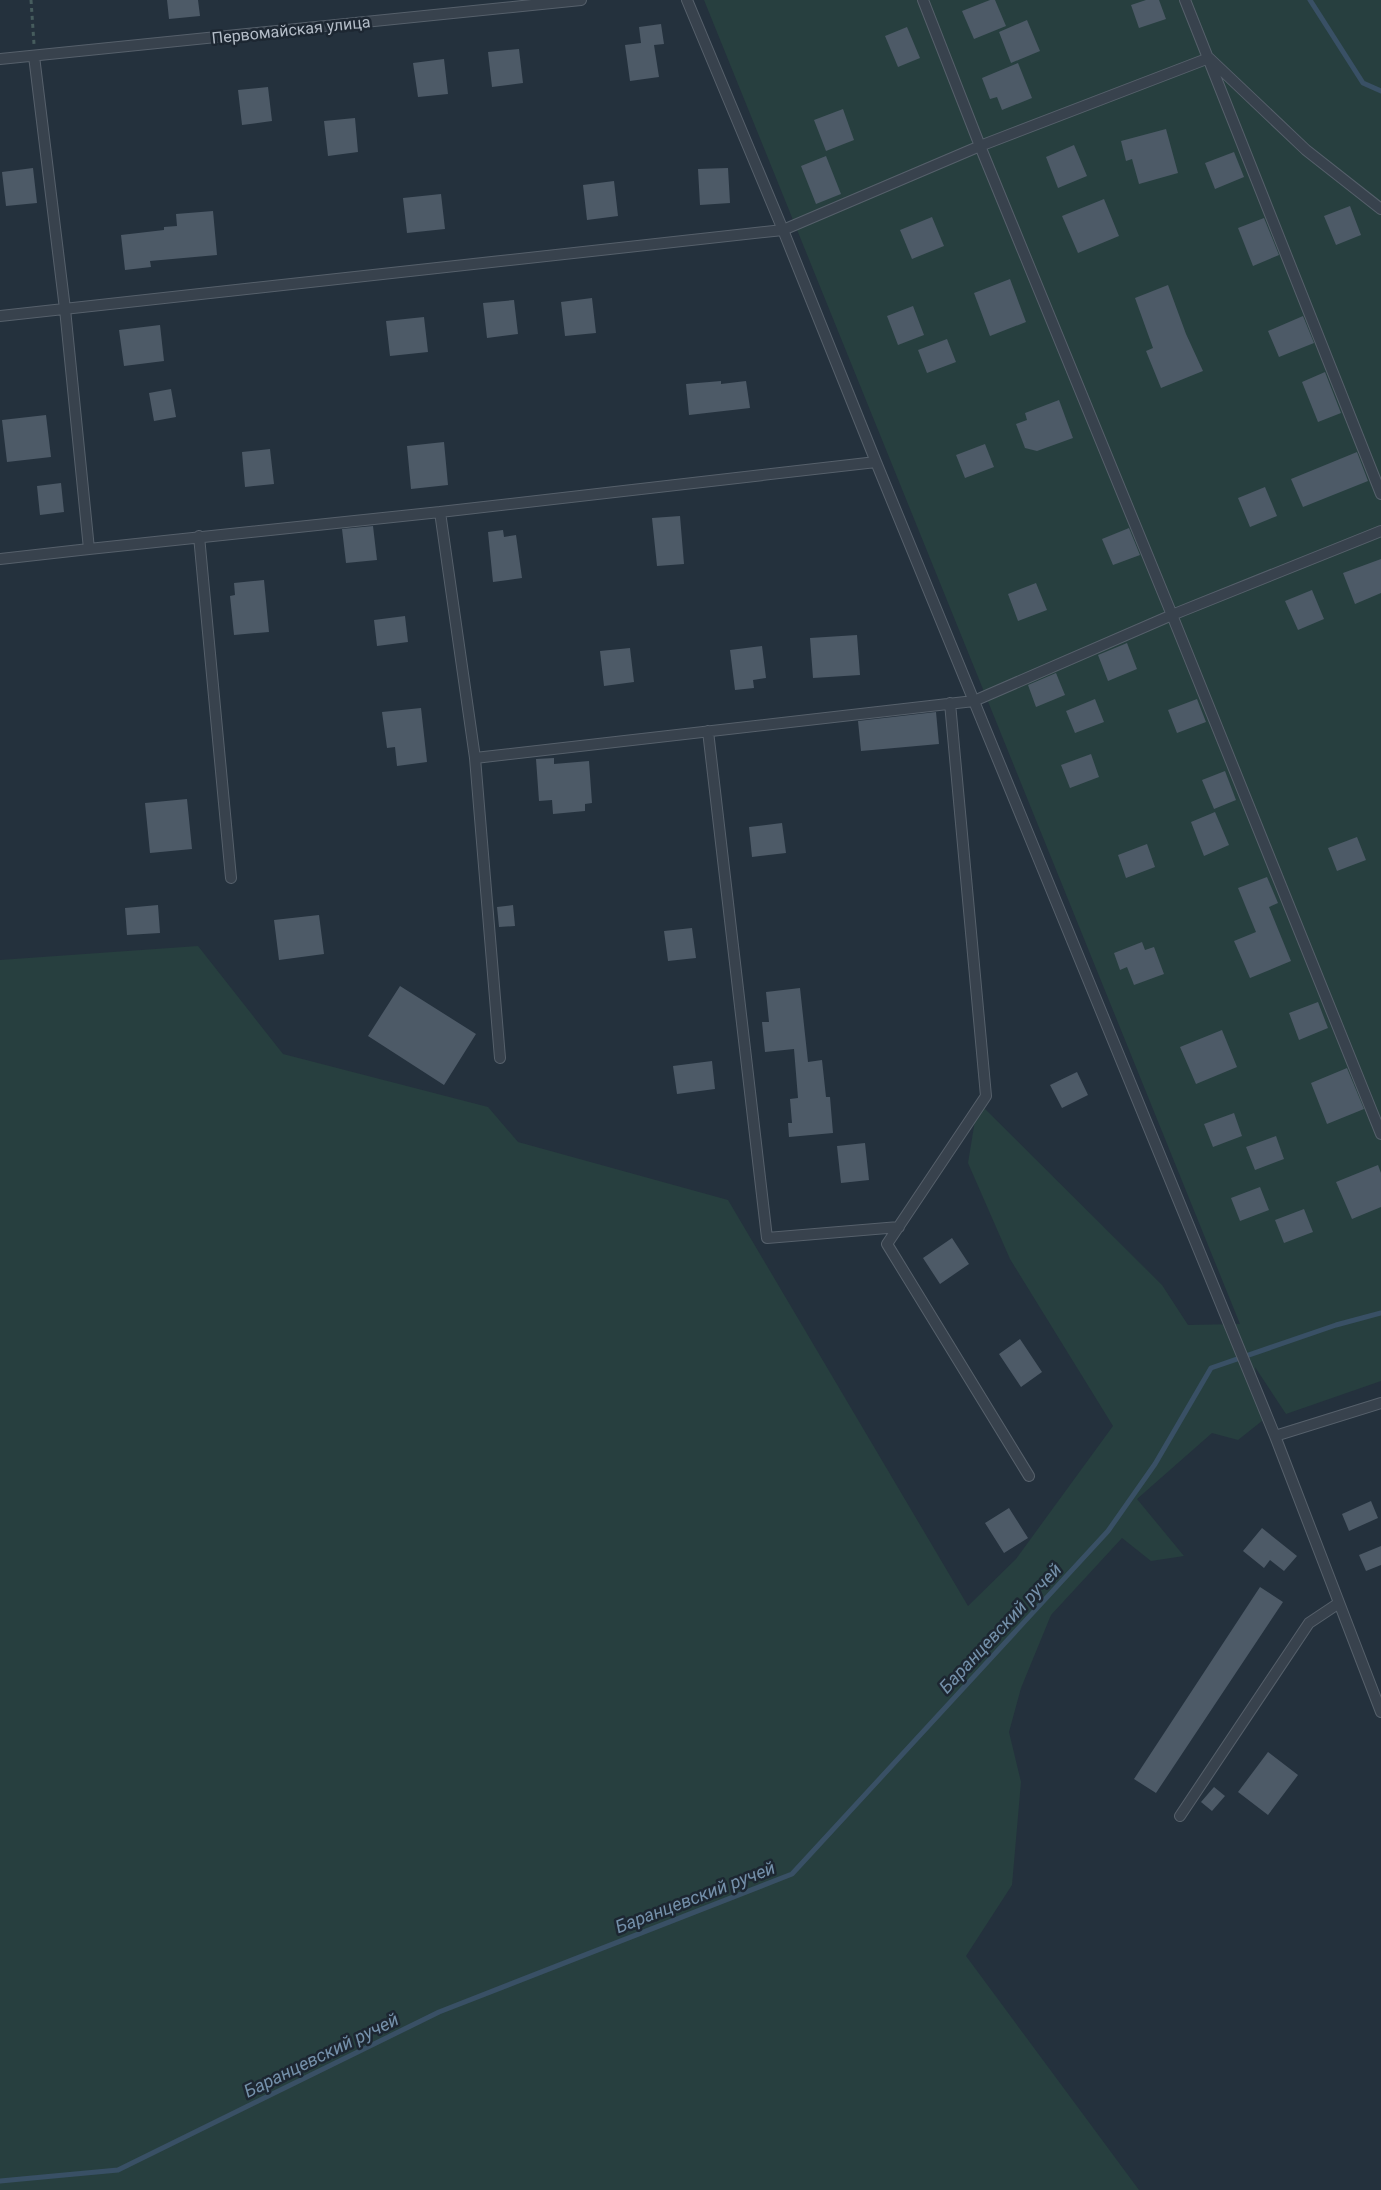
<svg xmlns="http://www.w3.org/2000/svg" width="1381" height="2190" font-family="Roboto,sans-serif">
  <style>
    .green { fill: #273f3f }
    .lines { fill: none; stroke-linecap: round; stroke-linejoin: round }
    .stream { stroke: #395065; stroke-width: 5 }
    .building { fill: #4d5a67 }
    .lane-casing { stroke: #56606b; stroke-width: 12 }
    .path { stroke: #465c5d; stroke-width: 3; stroke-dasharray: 4 4; stroke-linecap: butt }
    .lane { stroke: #38424d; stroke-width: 10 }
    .labels { text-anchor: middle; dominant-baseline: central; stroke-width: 5; stroke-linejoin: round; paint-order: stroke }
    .street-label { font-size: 16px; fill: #b4bdc8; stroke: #1d2732 }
    .water-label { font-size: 18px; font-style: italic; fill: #7490aa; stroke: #1d2732 }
  </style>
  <rect width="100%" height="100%" fill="#24313d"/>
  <!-- green -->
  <path class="green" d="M 704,0 L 1381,0 L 1381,1381 L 1286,1414 L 1255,1367 L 1262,1421 L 1238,1440 L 1212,1433 L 1137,1499 L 1184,1556 L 1151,1561 L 1122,1538 L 1051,1615 L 1021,1688 L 1009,1732 L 1021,1782 L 1012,1885 L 966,1956 L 1139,2190 L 0,2190 L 0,960 L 198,946 L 283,1054 L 488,1107 L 518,1142 L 728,1200 L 968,1606 L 1016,1559 L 1113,1426 L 1010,1259 L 968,1163 L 978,1102 L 1162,1285 L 1188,1325 L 1240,1324 Z"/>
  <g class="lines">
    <!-- stream -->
    <path class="stream" d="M 1310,0 L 1363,83 L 1381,91
      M 0,2181 L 118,2170 L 439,2012 L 792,1874 L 1108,1531 L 1155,1464 L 1211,1368 L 1336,1325 L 1381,1313"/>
  </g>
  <!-- building -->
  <path class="building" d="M 167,0 L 198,0 L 200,16 L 169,19 Z
    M 990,0 L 995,0 L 1006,26 L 974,39 L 962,11 Z
    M 1146,0 L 1159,0 L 1166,19 L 1139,28 L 1131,5 Z
    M 1027,20 L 1040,51 L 1011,63 L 999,32 Z
    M 661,24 L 664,44 L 654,45 L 659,77 L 630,81 L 625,45 L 641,43 L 639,27 Z
    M 907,27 L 920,58 L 898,67 L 885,36 Z
    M 519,49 L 523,83 L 492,87 L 488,52 Z
    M 444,59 L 448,94 L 418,97 L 413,63 Z
    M 1018,63 L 1032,98 L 1002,110 L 997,97 L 990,99 L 982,78 Z
    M 268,87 L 272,121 L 242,125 L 238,90 Z
    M 843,109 L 854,140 L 826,151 L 814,120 Z
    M 355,118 L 358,152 L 328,156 L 324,121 Z
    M 1166,129 L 1178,173 L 1139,184 L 1132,159 L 1126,161 L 1121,141 Z
    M 1074,145 L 1087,176 L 1058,188 L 1046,157 Z
    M 1234,152 L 1244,177 L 1215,189 L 1205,163 Z
    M 826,156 L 841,194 L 816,204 L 801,166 Z
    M 33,168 L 37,203 L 6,206 L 2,172 Z
    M 728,168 L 730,203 L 700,205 L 698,169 Z
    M 614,181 L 618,216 L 587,220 L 583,185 Z
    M 441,194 L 445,229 L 407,233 L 403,198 Z
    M 1104,199 L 1119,236 L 1078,253 L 1062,216 Z
    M 1350,206 L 1361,235 L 1336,245 L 1324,216 Z
    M 213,211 L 217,255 L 150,261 L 151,267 L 125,270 L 121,235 L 164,230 L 164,227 L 177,226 L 176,214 Z
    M 932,217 L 944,246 L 912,259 L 900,230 Z
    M 1264,218 L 1279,255 L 1253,266 L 1238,228 Z
    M 1010,279 L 1026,322 L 990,336 L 974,293 Z
    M 1168,285 L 1186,334 L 1203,371 L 1161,388 L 1146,351 L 1153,348 L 1135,298 Z
    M 592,298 L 596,333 L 565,336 L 561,302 Z
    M 514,300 L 518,334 L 487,338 L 483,303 Z
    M 913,306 L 924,335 L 898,345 L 887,316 Z
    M 1303,316 L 1314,343 L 1279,357 L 1268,331 Z
    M 424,317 L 428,352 L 390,356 L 386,321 Z
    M 160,325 L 164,361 L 124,366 L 119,330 Z
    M 947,339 L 956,362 L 927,373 L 918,350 Z
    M 1325,372 L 1341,413 L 1318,422 L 1302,382 Z
    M 721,381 L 721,384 L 746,381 L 750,408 L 689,415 L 686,384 Z
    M 171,389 L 176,417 L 154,421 L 149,393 Z
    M 1059,400 L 1073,438 L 1037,451 L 1025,448 L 1016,424 L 1027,420 L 1025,413 Z
    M 46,415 L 51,457 L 7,462 L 2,420 Z
    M 444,442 L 448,485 L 411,489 L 407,446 Z
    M 985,444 L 994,467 L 965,478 L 956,455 Z
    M 270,449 L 274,484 L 245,487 L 242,452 Z
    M 1357,452 L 1368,481 L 1303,507 L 1291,479 Z
    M 61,483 L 64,512 L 40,515 L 37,486 Z
    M 1265,487 L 1277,516 L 1250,527 L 1238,498 Z
    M 680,516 L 684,564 L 657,566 L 652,518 Z
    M 373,526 L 377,560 L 346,563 L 342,529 Z
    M 1129,528 L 1140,555 L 1113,565 L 1102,539 Z
    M 503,530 L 504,537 L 516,535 L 522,578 L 493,582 L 488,532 Z
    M 1381,559 L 1381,593 L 1355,604 L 1343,573 Z
    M 264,580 L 269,632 L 234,635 L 230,596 L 235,595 L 234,583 Z
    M 1036,583 L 1047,610 L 1018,621 L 1008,594 Z
    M 1312,590 L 1324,619 L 1298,630 L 1285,601 Z
    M 405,616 L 408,642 L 377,646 L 374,620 Z
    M 857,635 L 860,675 L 813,678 L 810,638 Z
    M 1127,643 L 1137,669 L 1108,681 L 1098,655 Z
    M 762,646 L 766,678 L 753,680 L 754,688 L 735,690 L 730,650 Z
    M 630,648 L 634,682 L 604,686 L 600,651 Z
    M 1056,673 L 1065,695 L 1036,707 L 1028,685 Z
    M 1095,699 L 1104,722 L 1075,733 L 1066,711 Z
    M 1197,699 L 1206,722 L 1177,733 L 1168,710 Z
    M 421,708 L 427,762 L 397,766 L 395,747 L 387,748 L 382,712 Z
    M 936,712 L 939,744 L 861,751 L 858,721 Z
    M 1091,754 L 1099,777 L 1070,788 L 1061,765 Z
    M 554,758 L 554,764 L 589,761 L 592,803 L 585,804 L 585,811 L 553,814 L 552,800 L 539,801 L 536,759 Z
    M 1225,771 L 1236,800 L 1214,809 L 1202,780 Z
    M 187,799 L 192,849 L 150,853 L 145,803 Z
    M 1215,812 L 1229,845 L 1204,856 L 1191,822 Z
    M 782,823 L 786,853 L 752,857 L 749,827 Z
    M 1357,837 L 1366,860 L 1337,871 L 1328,848 Z
    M 1147,844 L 1155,867 L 1126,878 L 1118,855 Z
    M 1267,877 L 1278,903 L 1269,907 L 1291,961 L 1250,978 L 1234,941 L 1256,932 L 1238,888 Z
    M 158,905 L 160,933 L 127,935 L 125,908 Z
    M 513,905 L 515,926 L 499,927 L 497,907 Z
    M 319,915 L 324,954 L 279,960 L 274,920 Z
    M 692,928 L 696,958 L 668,961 L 664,931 Z
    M 1142,942 L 1145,950 L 1154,947 L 1164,974 L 1134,985 L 1127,967 L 1120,970 L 1114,953 Z
    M 400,986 L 476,1034 L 444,1085 L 368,1036 Z
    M 800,988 L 808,1062 L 822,1060 L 826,1097 L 830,1097 L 833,1133 L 789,1137 L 788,1123 L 792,1123 L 790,1099 L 798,1098 L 794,1049 L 765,1052 L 762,1022 L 769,1022 L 766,992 Z
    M 1318,1002 L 1328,1028 L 1299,1040 L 1289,1013 Z
    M 1222,1030 L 1237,1067 L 1196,1084 L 1180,1047 Z
    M 712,1061 L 715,1089 L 677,1094 L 673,1066 Z
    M 1347,1068 L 1364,1109 L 1327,1124 L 1311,1083 Z
    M 1077,1072 L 1088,1095 L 1062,1108 L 1050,1085 Z
    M 1234,1113 L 1242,1136 L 1213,1147 L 1204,1124 Z
    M 1276,1136 L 1284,1159 L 1255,1170 L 1246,1147 Z
    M 865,1143 L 869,1180 L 841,1183 L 837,1146 Z
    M 1378,1165 L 1381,1173 L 1381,1207 L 1352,1219 L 1336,1182 Z
    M 1260,1187 L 1269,1210 L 1240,1221 L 1231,1198 Z
    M 1304,1209 L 1313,1232 L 1284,1243 L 1275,1220 Z
    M 952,1238 L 969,1264 L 940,1284 L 923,1258 Z
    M 1020,1339 L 1042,1372 L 1021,1387 L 999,1354 Z
    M 1371,1501 L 1378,1518 L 1349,1531 L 1342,1514 Z
    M 1009,1508 L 1028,1538 L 1004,1553 L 985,1523 Z
    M 1262,1528 L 1297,1556 L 1284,1571 L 1270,1560 L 1264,1568 L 1243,1551 Z
    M 1381,1546 L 1381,1565 L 1366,1571 L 1359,1555 Z
    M 1260,1587 L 1283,1602 L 1156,1793 L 1134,1779 Z
    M 1268,1752 L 1298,1775 L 1268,1815 L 1238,1792 Z
    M 1214,1787 L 1225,1796 L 1212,1811 L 1201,1802 Z"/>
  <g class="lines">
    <defs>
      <path id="lane" d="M 687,0 L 783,230 L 876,462 L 1275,1436 L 1381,1403
        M 923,0 L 980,146 L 1172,615 L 1381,1134
        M 1185,0 L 1381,494
        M 34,56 L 65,309 L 89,549 L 440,512
        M 0,59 L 581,0
        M 0,316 L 783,230 L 980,146 L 1209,58 L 1306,150 L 1381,209
        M 199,536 L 231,878
        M 0,559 L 89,549
        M 950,703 L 986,1096 L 887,1244 L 1029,1476
        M 708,731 L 767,1238 L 899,1227
        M 475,758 L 974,701 L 1172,615 L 1381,531
        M 500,1058 L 475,758 L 440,512 L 876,462
        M 1275,1436 L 1381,1712
        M 1180,1816 L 1309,1623 L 1339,1603"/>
    </defs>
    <!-- lane casing -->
    <use href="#lane" class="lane-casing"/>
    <!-- path -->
    <path class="path" d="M 31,0 L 34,44"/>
    <!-- lane -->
    <use href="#lane" class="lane"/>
  </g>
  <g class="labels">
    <!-- street labels -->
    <g class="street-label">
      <text transform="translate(291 30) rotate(-6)">Первомайская улица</text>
    </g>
    <!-- water labels -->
    <g class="water-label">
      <text transform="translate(1000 1628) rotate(-47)">Баранцевский ручей</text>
      <text transform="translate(695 1897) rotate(-21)">Баранцевский ручей</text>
      <text transform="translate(321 2055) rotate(-26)">Баранцевский ручей</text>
    </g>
  </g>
</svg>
